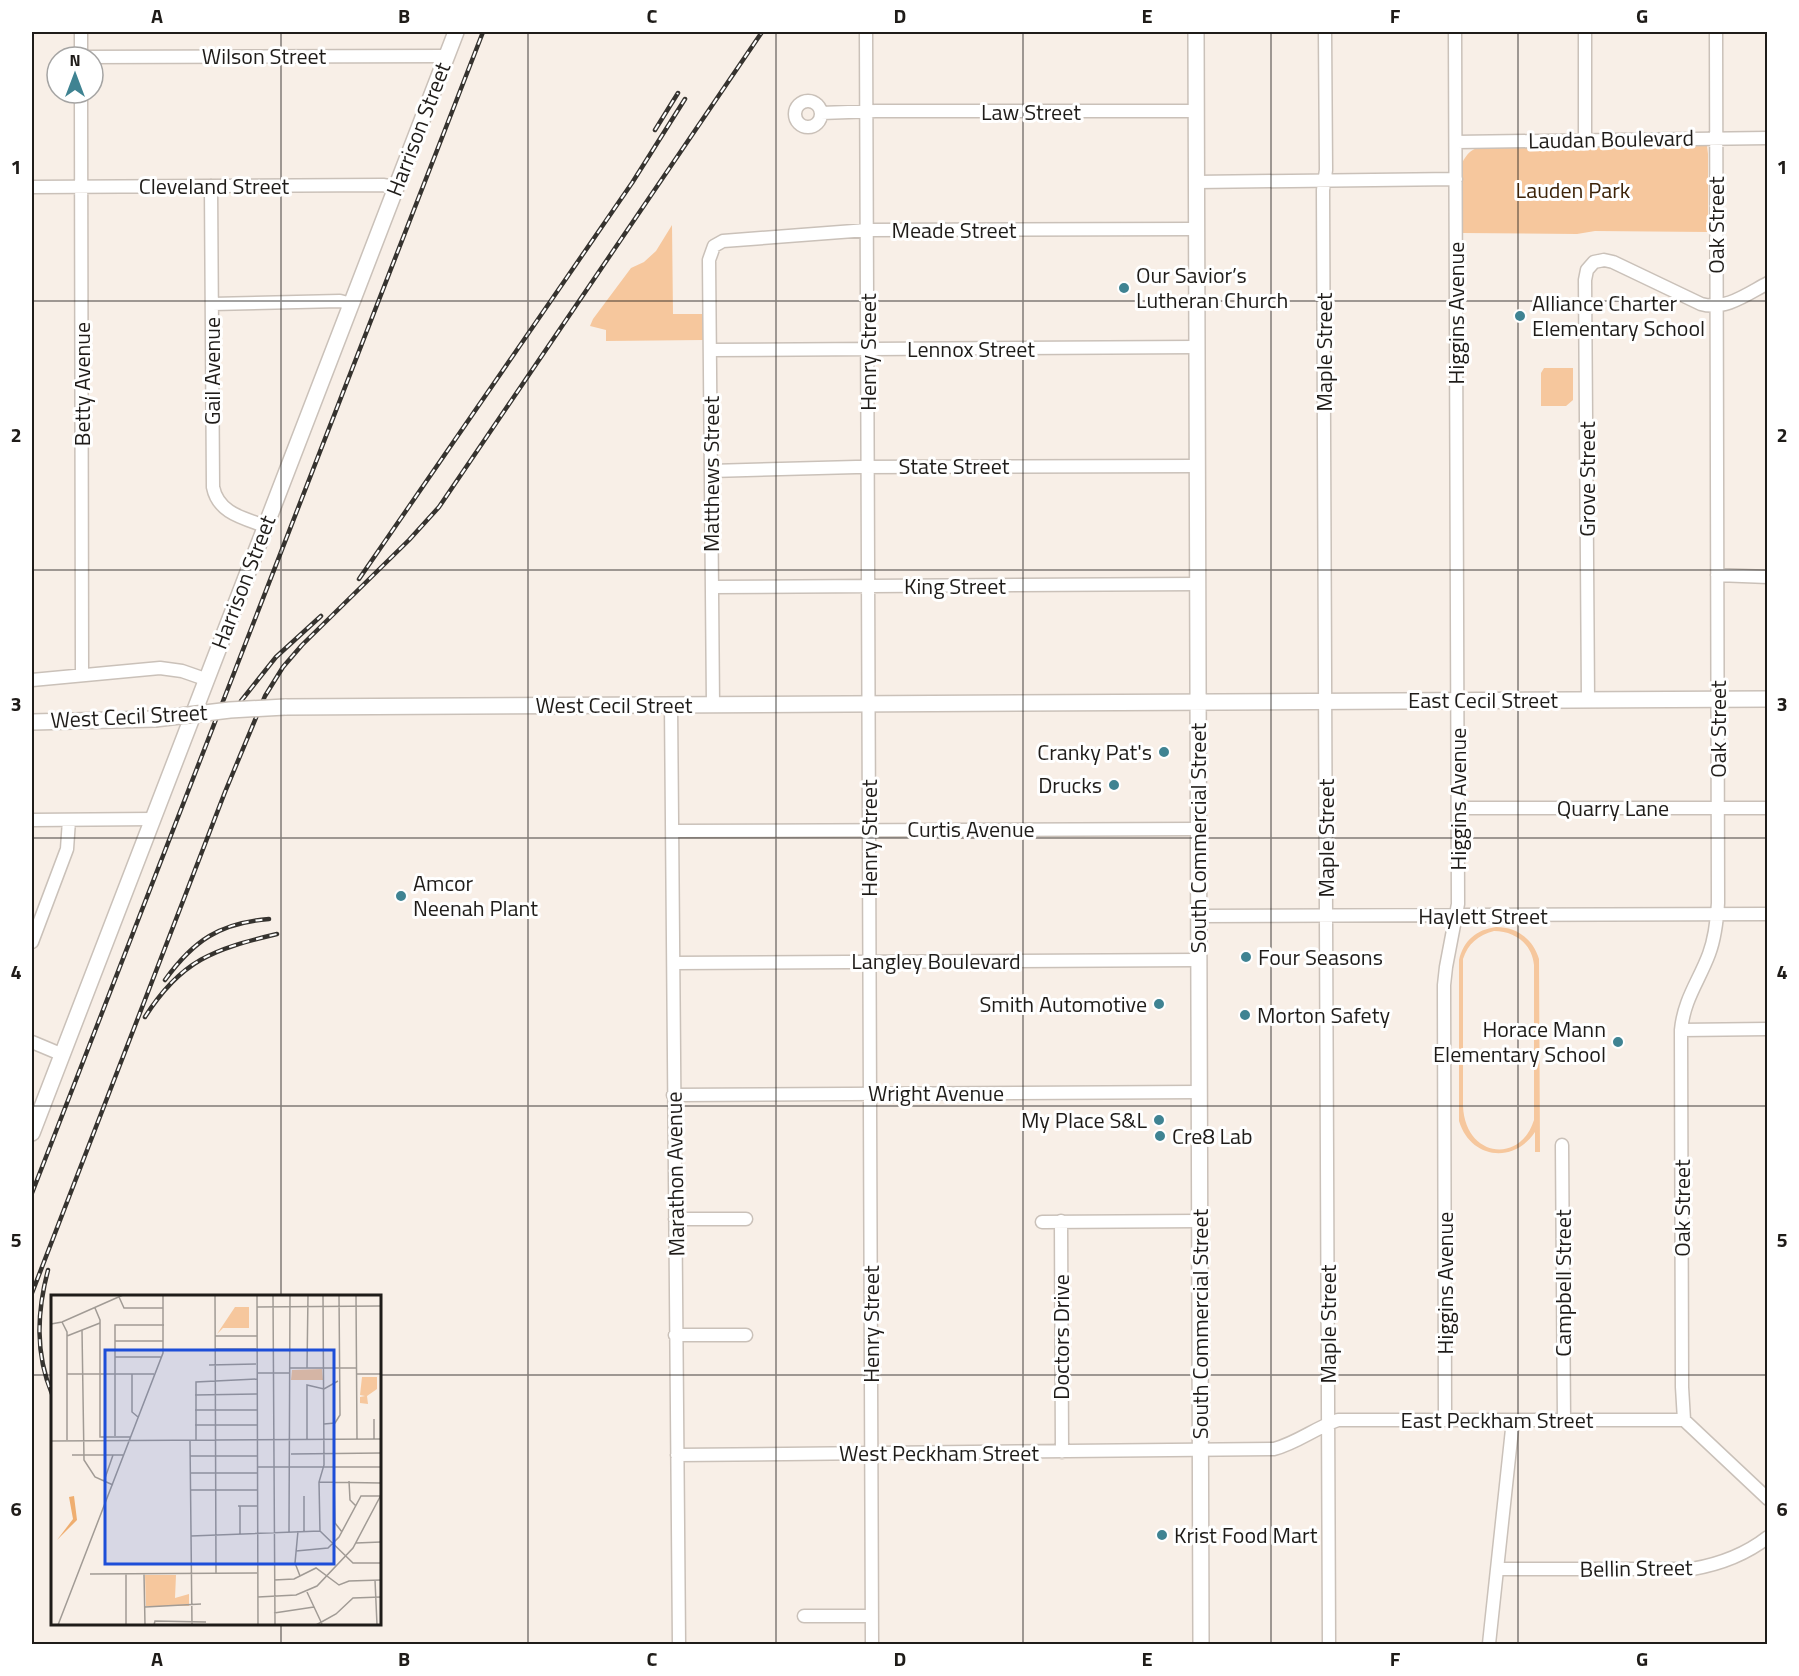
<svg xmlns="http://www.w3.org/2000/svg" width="1799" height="1676" font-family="'Titillium Web',sans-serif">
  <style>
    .green { fill: #f6c79d; fill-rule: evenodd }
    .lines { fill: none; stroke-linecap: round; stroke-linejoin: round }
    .minor-casing { stroke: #cac1b9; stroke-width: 15 }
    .major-casing { stroke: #cac1b9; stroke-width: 18 }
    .minor { stroke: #fff; stroke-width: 12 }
    .major { stroke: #fff; stroke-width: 15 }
    .rail-casing { stroke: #36332f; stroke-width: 4.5 }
    .rail { stroke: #fff; stroke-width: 2; stroke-dasharray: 7; stroke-linecap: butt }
    .major-bridge-casing { stroke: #cac1b9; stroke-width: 18; stroke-linecap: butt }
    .major-bridge { stroke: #fff; stroke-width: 15 }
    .grid { fill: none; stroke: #1f1c19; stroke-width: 1.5; stroke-opacity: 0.55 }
    .poi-dot { fill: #3f8392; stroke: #fff; stroke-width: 2 }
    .labels { text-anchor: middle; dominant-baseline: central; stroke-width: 6; stroke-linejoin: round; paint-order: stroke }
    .street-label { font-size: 22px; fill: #1f1c19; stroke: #fff }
    .park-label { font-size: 22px; fill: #3d2308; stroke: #fff }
    .poi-label { font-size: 22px; fill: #1f1c19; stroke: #fff; text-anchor: start }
    .inset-road { fill: none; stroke: #a19b95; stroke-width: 1.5 }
    .view { fill: #1d4ed8; fill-opacity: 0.15; stroke: #1d4ed8; stroke-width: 3 }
    .inset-edge { fill: none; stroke: #1f1c19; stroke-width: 3 }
    .neatline { fill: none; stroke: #1f1c19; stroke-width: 2 }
    .grid-label { font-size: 20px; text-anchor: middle; font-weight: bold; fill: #1f1c19 }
  </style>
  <rect width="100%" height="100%" fill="#f8efe7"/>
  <!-- green -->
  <path class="green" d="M 1701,145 L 1707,146 L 1708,154 L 1708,232 L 1595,231 L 1577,234 L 1463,233 L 1462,163 C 1467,154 1470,150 1480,147 Z
    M 672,225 L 673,314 L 703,314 L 703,340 L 606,341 L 606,330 L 590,326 L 593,319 L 631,268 L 644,262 L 656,251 Z
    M 1544,368 L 1573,368 L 1573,400 L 1566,406 L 1541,406 L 1541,373 Z
    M 1496,927 C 1517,927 1533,939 1539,959 L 1540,1152 L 1535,1152 L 1535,1132 C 1513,1165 1470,1158 1459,1121 L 1459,960 C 1464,940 1476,930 1496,927 ZM 1494,931 C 1515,931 1532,944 1534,965 L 1534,1120 C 1520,1165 1465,1157 1463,1106 L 1463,959 C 1468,944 1478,935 1494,931 Z"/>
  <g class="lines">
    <defs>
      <path id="minor" d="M 81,32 L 81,57
        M 866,32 L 872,1644
        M 1325,32 L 1326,170 L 1323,190 L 1329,1644
        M 1585,32 L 1585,140
        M 81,57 L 447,56
        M 81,93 L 82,675
        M795 114a13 13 0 1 1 26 0a13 13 0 1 1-26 0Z
        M 821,113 L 876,111 L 1196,111
        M 1456,142 L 1768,138
        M 1196,182 L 1456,179
        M 211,186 L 213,487 C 218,513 243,518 265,526
        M 32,187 L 383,185 L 395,187
        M 212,304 L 340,301 L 351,304
        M 710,350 L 1197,347
        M 711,471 L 856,467 L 1197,466
        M 1717,575 L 1768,577
        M 712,587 L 1197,584
        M 32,680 L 160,668 L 182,671 L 205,679
        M 1588,700 L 1585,280 L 1587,270 L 1594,262 L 1604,260 L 1613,262 L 1701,304 C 1725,311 1747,294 1768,283
        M 671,704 L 679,1644
        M 713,704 L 709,260 L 714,246 L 723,241 L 867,230 L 1196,229
        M 1458,810 L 1468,808 L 1768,808
        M 32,820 L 154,819
        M 673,831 L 1198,829
        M 1198,916 L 1768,914
        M 32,942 L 67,849 L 69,820
        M 674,963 L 1198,960
        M 1681,1030 L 1768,1029
        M 32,1042 L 63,1055
        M 673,1095 L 1199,1092
        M 1562,1145 L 1564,1421
        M 675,1219 L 746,1219
        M 1061,1221 L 1062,1452
        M 1042,1222 L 1199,1221
        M 675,1335 L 746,1335
        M 1445,1420 L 1444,985 L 1446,967 L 1458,904 L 1455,32
        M 1684,1420 L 1682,1387 L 1681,1030 C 1684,999 1699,981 1709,954 C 1715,938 1717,920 1718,903 L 1716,32
        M 677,1455 L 1274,1449 C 1297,1443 1315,1428 1338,1420 L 1684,1420 L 1768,1499
        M 1497,1569 L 1692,1569 C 1721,1564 1745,1555 1768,1537
        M 804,1616 L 872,1616
        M 1489,1644 L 1513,1420"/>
      <path id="major" d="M 1196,32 L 1201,1644
        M 285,707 L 1768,699
        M 32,722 L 155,719
        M 32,1133 L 456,32"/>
    </defs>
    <!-- minor casing -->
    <use href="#minor" class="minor-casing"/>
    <!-- major casing -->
    <use href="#major" class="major-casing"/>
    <!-- minor -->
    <use href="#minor" class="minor"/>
    <!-- major -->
    <use href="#major" class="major"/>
    <defs>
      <path id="rail" d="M 655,130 L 678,93
        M 359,579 L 632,183 L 685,99
        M 241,701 L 276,657 L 321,616
        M 165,980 C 194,940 220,923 269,919
        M 145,1017 C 181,960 214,949 277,934
        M 32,1193 L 483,32
        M 48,1270 C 37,1312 35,1353 52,1394
        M 32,1293 L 225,792 L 265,696 L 283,667 L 302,645 L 409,540 L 439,507 L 762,32"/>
    </defs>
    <!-- rail casing -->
    <use href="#rail" class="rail-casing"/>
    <!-- rail -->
    <use href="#rail" class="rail"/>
    <defs>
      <path id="major-bridge" d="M 155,719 L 230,710 L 285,707"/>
    </defs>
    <!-- major-bridge casing -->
    <use href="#major-bridge" class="major-bridge-casing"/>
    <!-- major-bridge -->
    <use href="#major-bridge" class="major-bridge"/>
  </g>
  <!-- grid -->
  <path class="grid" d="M 281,32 L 281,1296M 528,32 L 528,1644M 776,32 L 776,1644M 1023,32 L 1023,1644M 1271,32 L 1271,1644M 1518,32 L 1518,1644M 32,301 L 1768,301M 32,570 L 1768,570M 32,838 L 1768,838M 32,1106 L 1768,1106M 32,1375 L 52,1375M 380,1375 L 1768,1375M 281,1624 L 281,1644"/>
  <!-- markers -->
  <g class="poi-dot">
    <circle cx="1124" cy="288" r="6"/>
    <circle cx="1520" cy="316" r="6"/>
    <circle cx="1164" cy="752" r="6"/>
    <circle cx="1114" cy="785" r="6"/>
    <circle cx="401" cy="896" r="6"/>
    <circle cx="1246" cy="957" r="6"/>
    <circle cx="1159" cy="1004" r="6"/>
    <circle cx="1245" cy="1015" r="6"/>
    <circle cx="1618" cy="1042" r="6"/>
    <circle cx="1159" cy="1120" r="6"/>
    <circle cx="1160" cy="1136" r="6"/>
    <circle cx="1162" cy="1535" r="6"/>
  </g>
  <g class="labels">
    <!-- street labels -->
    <g class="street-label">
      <text x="264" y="56">Wilson Street</text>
      <text x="1031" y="112">Law Street</text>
      <text transform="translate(418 129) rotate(-69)">Harrison Street</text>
      <text transform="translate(1611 139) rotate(-1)">Laudan Boulevard</text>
      <text x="214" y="186">Cleveland Street</text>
      <text transform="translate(1716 225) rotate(-90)">Oak Street</text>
      <text x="954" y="230">Meade Street</text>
      <text transform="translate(1456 313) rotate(-90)">Higgins Avenue</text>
      <text x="971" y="349">Lennox Street</text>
      <text transform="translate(868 352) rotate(-90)">Henry Street</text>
      <text transform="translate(1324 352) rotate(-90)">Maple Street</text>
      <text transform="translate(212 371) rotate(-90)">Gail Avenue</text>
      <text transform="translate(82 384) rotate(-90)">Betty Avenue</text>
      <text x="954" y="466">State Street</text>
      <text transform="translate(711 474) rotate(-90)">Matthews Street</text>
      <text transform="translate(1587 479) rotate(-90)">Grove Street</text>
      <text transform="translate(243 582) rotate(-69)">Harrison Street</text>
      <text x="955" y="586">King Street</text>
      <text x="1483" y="700">East Cecil Street</text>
      <text x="614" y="705">West Cecil Street</text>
      <text transform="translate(129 716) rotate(-3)">West Cecil Street</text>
      <text transform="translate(1718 729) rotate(-90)">Oak Street</text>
      <text transform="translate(1458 799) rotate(-90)">Higgins Avenue</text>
      <text x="1613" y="808">Quarry Lane</text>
      <text x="971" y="829">Curtis Avenue</text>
      <text transform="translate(869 838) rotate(-90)">Henry Street</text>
      <text transform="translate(1198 838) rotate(-90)">South Commercial Street</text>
      <text transform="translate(1326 838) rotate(-90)">Maple Street</text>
      <text x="1483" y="916">Haylett Street</text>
      <text x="936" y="961">Langley Boulevard</text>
      <text x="936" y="1093">Wright Avenue</text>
      <text transform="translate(675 1174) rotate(-91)">Marathon Avenue</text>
      <text transform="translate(1682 1208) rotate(-90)">Oak Street</text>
      <text transform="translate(1445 1283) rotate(-90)">Higgins Avenue</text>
      <text transform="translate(1563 1283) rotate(-90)">Campbell Street</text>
      <text transform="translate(871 1324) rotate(-90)">Henry Street</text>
      <text transform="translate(1200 1324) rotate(-90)">South Commercial Street</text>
      <text transform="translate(1328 1324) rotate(-90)">Maple Street</text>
      <text transform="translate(1061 1337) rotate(-90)">Doctors Drive</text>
      <text x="1497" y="1420">East Peckham Street</text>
      <text x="939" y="1453">West Peckham Street</text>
      <text transform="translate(1636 1568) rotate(-1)">Bellin Street</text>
    </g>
    <!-- park labels -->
    <g class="park-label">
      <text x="1573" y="190">Lauden Park</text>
    </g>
    <!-- poi labels -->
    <g class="poi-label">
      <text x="1136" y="275">Our Savior’s<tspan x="1136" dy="25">Lutheran Church</tspan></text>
      <text x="1532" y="303">Alliance Charter<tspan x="1532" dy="25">Elementary School</tspan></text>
      <text x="1152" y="752" text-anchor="end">Cranky Pat's</text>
      <text x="1102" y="785" text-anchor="end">Drucks</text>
      <text x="413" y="883">Amcor<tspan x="413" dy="25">Neenah Plant</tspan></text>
      <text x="1258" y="957">Four Seasons</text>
      <text x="1147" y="1004" text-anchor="end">Smith Automotive</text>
      <text x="1257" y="1015">Morton Safety</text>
      <text x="1606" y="1029" text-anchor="end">Horace Mann<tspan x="1606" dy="25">Elementary School</tspan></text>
      <text x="1147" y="1120" text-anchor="end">My Place S&amp;L</text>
      <text x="1172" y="1136">Cre8 Lab</text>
      <text x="1174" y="1535">Krist Food Mart</text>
    </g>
  </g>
  <!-- overview -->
  <g transform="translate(51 1295)">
    <rect width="330" height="330" fill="#f8efe7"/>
    <path d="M 184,12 L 198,12 L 198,33 L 172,33 L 166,39 ZM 271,74 L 272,85 L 240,85 L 241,75 ZM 311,82 L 326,82 L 326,94 L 316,101 L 317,109 L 309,108 L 309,102 L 314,101 L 309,100 ZM 94,280 L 125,280 L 124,303 L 138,299 L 138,311 L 95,311 Z" fill="#f6c79d"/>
    <path d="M 23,201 L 26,225 L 6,245 L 22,224 L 18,202 Z" fill="#efae70"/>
    <path class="inset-road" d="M 164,0 L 165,278M 206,0 L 207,330M 222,0 L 224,330M 305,0 L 306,144M 68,2 L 73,13 L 112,13M 206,12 L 330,11M 44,13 L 49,25 L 49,142 L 80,142M 11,27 L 16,37 L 16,145M 0,29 L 11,27 L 72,0M 31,35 L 33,165 L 44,182 L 62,190M 16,41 L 49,28M 164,41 L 206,41M 64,46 L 112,46M 164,54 L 205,54M 64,62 L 110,62M 158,70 L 205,69M 239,73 L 306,73M 256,73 L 257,0M 207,78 L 239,78M 16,79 L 103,79M 81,79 L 81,117 L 87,122M 306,79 L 330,79M 144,100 L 206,99M 144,115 L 206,115M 323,124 L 323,144M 273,129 L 284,128 L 289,120 L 288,0M 144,130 L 206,130M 64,141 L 64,30 L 113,30M 256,144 L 256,90 L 273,94 L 287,86M 145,145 L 145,87 L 206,84M 0,146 L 330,144M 139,146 L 141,330M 240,159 L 330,158M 21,160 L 72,160M 139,161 L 206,161M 207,172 L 330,172M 140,178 L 206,178M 53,186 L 62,160M 283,186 L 284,228 L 291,237M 298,186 L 299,205 L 305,211M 268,187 L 330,188M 139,195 L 206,195M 253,201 L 253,237M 187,211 L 206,211M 189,211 L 189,240M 247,236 L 244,268 L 249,281M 269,236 L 268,187 L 273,170 L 272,0M 238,237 L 239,0M 140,241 L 269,236 L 302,268 L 330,268M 305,248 L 330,247M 245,256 L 277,253 L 288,242 L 310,201 L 329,201M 39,279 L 206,278M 75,279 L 75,330M 93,279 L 94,330M 223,285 L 243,284 L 265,273 L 288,290 L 298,286 L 330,285M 324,285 L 326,330M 256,297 L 271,329M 207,302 L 245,300 L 266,291 L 302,253 L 330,200M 94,312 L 150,309M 223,318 L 263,312M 7,330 L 112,58 L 112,0M 103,330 L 104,326 L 155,327M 265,330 L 285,319 L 302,303 L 330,302"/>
    <path class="view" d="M 54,55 L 283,55 L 283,269 L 54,269 Z"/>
    <rect width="330" height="330" class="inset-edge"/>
  </g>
  <!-- border -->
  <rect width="1799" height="1676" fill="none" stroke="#ffffff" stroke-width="66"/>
  <!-- north arrow -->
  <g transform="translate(75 75)"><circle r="28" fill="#ffffff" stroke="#a5a4a3" stroke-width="1.5"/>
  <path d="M0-4.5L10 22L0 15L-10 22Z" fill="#3f8392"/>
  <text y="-9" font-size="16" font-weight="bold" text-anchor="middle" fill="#1f1c19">N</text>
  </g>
  <rect x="33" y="33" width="1733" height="1610" class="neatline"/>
  <g class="grid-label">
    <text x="157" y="23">A</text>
    <text x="404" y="23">B</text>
    <text x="652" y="23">C</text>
    <text x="900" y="23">D</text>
    <text x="1147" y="23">E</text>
    <text x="1395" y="23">F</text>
    <text x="1642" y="23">G</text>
    <text x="16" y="174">1</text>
    <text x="1782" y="174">1</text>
    <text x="16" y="442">2</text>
    <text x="1782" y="442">2</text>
    <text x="16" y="711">3</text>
    <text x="1782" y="711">3</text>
    <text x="16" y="979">4</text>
    <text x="1782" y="979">4</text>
    <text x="16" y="1247">5</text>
    <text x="1782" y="1247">5</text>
    <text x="16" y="1516">6</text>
    <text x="1782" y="1516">6</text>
    <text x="157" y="1666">A</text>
    <text x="404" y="1666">B</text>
    <text x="652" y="1666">C</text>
    <text x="900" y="1666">D</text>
    <text x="1147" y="1666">E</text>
    <text x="1395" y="1666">F</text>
    <text x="1642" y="1666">G</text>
  </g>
</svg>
